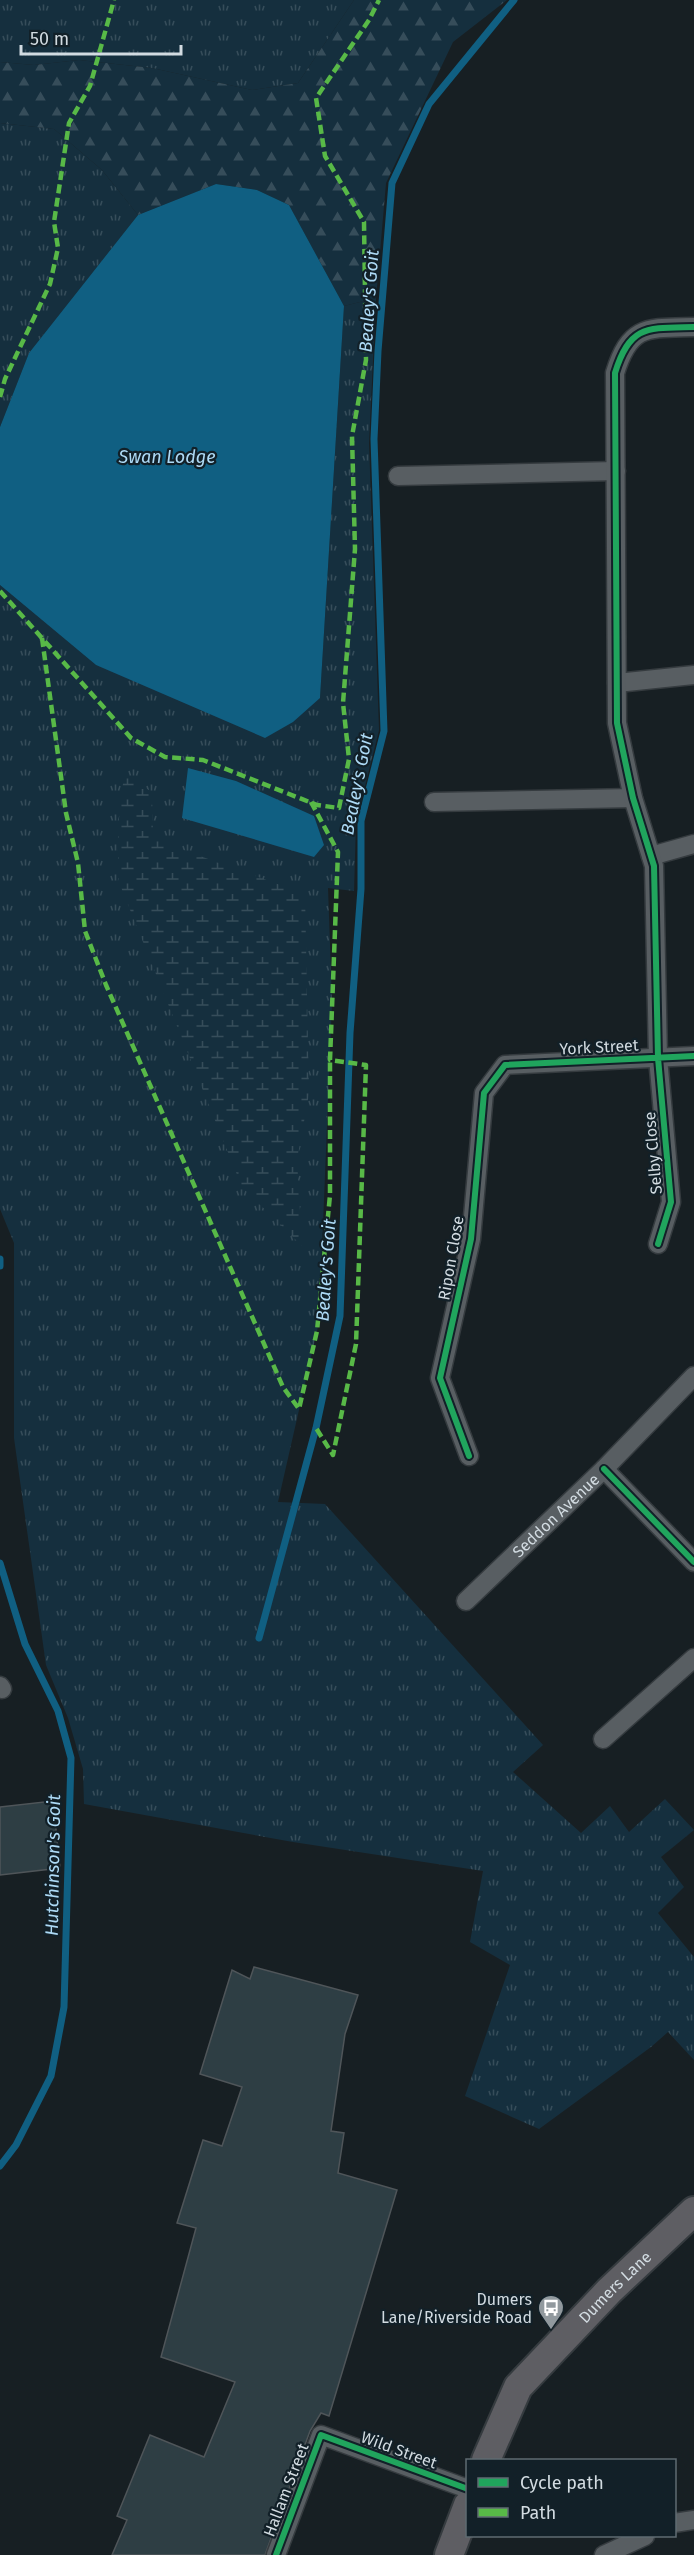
<svg xmlns="http://www.w3.org/2000/svg" width="694" height="2555" font-family="'Fira Sans',sans-serif">
  <style>
    .grass { fill: url(#grass-tufts) }
    .forest { fill: url(#forest-firs) }
    .wetland { fill: url(#wetland-marsh) }
    .water { fill: #105f82 }
    .lines { fill: none; stroke-linecap: round; stroke-linejoin: round }
    .stream { stroke: #105f82; stroke-width: 7 }
    .building { fill: #2e3e44; stroke: #4f5559; stroke-width: 1.5 }
    .street-casing { stroke: #353b3f; stroke-width: 21 }
    .primary-casing { stroke: #353b3f; stroke-width: 32 }
    .street { stroke: #585e62; stroke-width: 18 }
    .primary { stroke: #5e5e63; stroke-width: 28 }
    .quiet { stroke: #58b947; stroke-width: 4.5; stroke-dasharray: 9 4.5; stroke-linecap: butt }
    .cycleway-casing { stroke: #122028; stroke-width: 10 }
    .cycleway { stroke: #20a55d; stroke-width: 6 }
    .labels { text-anchor: middle; dominant-baseline: central; stroke-width: 4.5; stroke-linejoin: round; paint-order: stroke }
    .street-label { font-size: 16px; fill: #d2dbe1; stroke: #122028 }
    .poi-label { font-size: 16px; fill: #d2dbe1; stroke: #122028; text-anchor: end }
    .water-label { font-size: 18px; font-style: italic; fill: #addaf6; stroke: #122028 }
  </style>
  <defs>
    <pattern id="grass-tufts" width="24" height="20" patternUnits="userSpaceOnUse" patternTransform="scale(1.5)"><rect width="24" height="20" fill="#152f3e"/><path d="M3 7l-1-3M5 7V3M7 7l1-3M15 17l-1-3M17 17v-4M19 17l1-3" fill="none" stroke="#364d5a"/></pattern>
    <pattern id="forest-firs" width="22" height="20" patternUnits="userSpaceOnUse" patternTransform="scale(1.5)"><rect width="22" height="20" fill="#152f3e"/><path d="M5 1l3.5 6h-7zM16 11l3.5 6h-7z" fill="#364d5a"/></pattern>
    <pattern id="wetland-marsh" width="20" height="14" patternUnits="userSpaceOnUse" patternTransform="scale(1.5)"><rect width="20" height="14" fill="#152f3e"/><path d="M1 5h8M5 5V1M11 12h8M15 12V8" fill="none" stroke="#364d5a"/></pattern>
  </defs>
  <rect width="100%" height="100%" fill="#171f23"/>
  <!-- grass -->
  <path class="grass" d="M 0,0 L 354,0 L 298,83 L 252,90 L 152,68 L 79,60 L 34,65 L 0,62 Z
    M 0,123 L 54,129 L 102,170 L 138,215 L 29,353 L 0,427 Z
    M 376,298 L 369,443 L 379,730 L 356,822 L 354,891 L 328,888 L 332,1002 L 319,1322 L 278,1502 L 325,1504 L 543,1745 L 513,1772 L 581,1833 L 610,1806 L 629,1832 L 665,1799 L 694,1830 L 661,1857 L 684,1887 L 658,1913 L 694,1957 L 694,2060 L 668,2032 L 651,2047 L 539,2129 L 465,2096 L 510,1965 L 470,1942 L 483,1871 L 293,1842 L 84,1804 L 83,1769 L 68,1718 L 46,1665 L 14,1438 L 14,1243 L 0,1209 L 0,585 L 96,665 L 320,698 L 344,306 Z"/>
  <!-- forest -->
  <path class="forest" d="M 354,0 L 507,0 L 453,42 L 386,183 L 376,298 L 344,306 L 289,205 L 257,190 L 216,184 L 138,215 L 102,170 L 54,129 L 0,123 L 0,62 L 34,65 L 79,60 L 152,68 L 252,90 L 298,83 Z"/>
  <!-- wetland -->
  <path class="wetland" d="M 124,775 L 152,792 L 153,839 L 305,894 L 309,1094 L 297,1160 L 302,1246 L 242,1187 L 118,880 L 118,827 Z"/>
  <!-- water -->
  <path class="water" d="M 216,184 L 257,190 L 289,205 L 344,306 L 320,698 L 293,722 L 265,738 L 96,665 L 0,585 L 0,427 L 29,353 L 138,215 Z
    M 188,768 L 236,781 L 314,816 L 324,845 L 314,857 L 182,818 Z"/>
  <g class="lines">
    <!-- stream -->
    <path class="stream" d="M 0,1259 L 0,1266
      M 0,1563 L 25,1644 L 58,1711 L 71,1758 L 64,2007 L 51,2076 L 16,2145 L 0,2166
      M 259,1638 L 316,1428 L 340,1316 L 350,1033 L 361,889 L 361,821 L 384,731 L 374,439 L 378,351 L 392,183 L 429,104 L 514,0"/>
  </g>
  <!-- building -->
  <path class="building" d="M 53,1801 L 60,1868 L 0,1875 L 0,1807 Z
    M 254,1967 L 358,1995 L 345,2034 L 331,2131 L 344,2133 L 338,2173 L 397,2190 L 329,2416 L 321,2413 L 310,2431 L 265,2555 L 112,2555 L 127,2520 L 117,2516 L 150,2435 L 204,2457 L 235,2382 L 161,2357 L 196,2228 L 177,2223 L 203,2140 L 222,2146 L 242,2087 L 200,2074 L 232,1970 L 250,1979 Z"/>
  <g class="lines">
    <defs>
      <g id="street">
        <path d="M 398,476 L 616,471"/>
        <path d="M 617,683 L 694,675"/>
        <path d="M 434,802 L 633,798"/>
        <path d="M 651,856 L 694,844"/>
        <path d="M 658,1244 L 671,1202 L 658,1058 L 654,866 L 633,798 L 617,723 L 615,373 C 630,324 648,328 694,327"/>
        <path d="M 469,1456 L 440,1378 L 471,1239 L 484,1093 L 505,1065 L 694,1056"/>
        <path d="M 604,1469 L 694,1562"/>
        <path id="s1" d="M 466,1601 L 604,1469 L 694,1376"/>
        <path d="M 0,1686 L 2,1689"/>
        <path d="M 603,1739 L 694,1658"/>
        <path d="M 674,2523 L 694,2520"/>
        <path d="M 276,2555 L 321,2435 L 468,2489"/>
        <path d="M 604,2555 L 645,2536"/>
      </g>
      <g id="primary">
        <path id="s2" d="M 486,2460 L 518,2387 L 609,2291 L 694,2211"/>
        <path d="M 449,2555 L 468,2505"/>
      </g>
    </defs>
    <!-- street casing -->
    <use href="#street" class="street-casing"/>
    <!-- primary casing -->
    <use href="#primary" class="primary-casing"/>
    <!-- street -->
    <use href="#street" class="street"/>
    <!-- primary -->
    <use href="#primary" class="primary"/>
    <!-- quiet -->
    <path class="quiet" d="M 0,397 L 5,379 L 50,284 L 58,248 L 54,222 L 69,123 L 90,86 L 114,0
      M 0,591 L 131,738 L 165,757 L 203,760 L 317,805 L 339,808 L 349,759 L 343,703 L 355,549 L 352,436 L 366,360 L 364,222 L 325,156 L 316,98 L 369,20 L 379,0
      M 42,638 L 66,813 L 78,863 L 85,931 L 106,985 L 283,1387 L 299,1409 L 317,1331 L 330,1195 L 330,1060
      M 311,802 L 338,852 L 330,1060 L 366,1065 L 356,1344 L 333,1455 L 316,1428"/>
    <defs>
      <path id="cycleway" d="M 658,1244 L 671,1202 L 658,1058 L 654,866 L 633,798 L 617,723 L 615,373 C 630,324 648,328 694,327
        M 469,1456 L 440,1378 L 471,1239 L 484,1093 L 505,1065 L 694,1056
        M 604,1469 L 694,1562
        M 276,2555 L 321,2435 L 468,2489"/>
    </defs>
    <!-- cycleway casing -->
    <use href="#cycleway" class="cycleway-casing"/>
    <!-- cycleway -->
    <use href="#cycleway" class="cycleway"/>
  </g>
  <!-- icons -->
  <defs>
    <symbol id="bus-pin" viewBox="-11 -11 22 30"><path d="M0 17L-7.5 6A9.5 9.5 0 1 1 7.5 6Z" fill="#91999e" stroke="#122028"/><path d="M-5-6H5V4H4V6H2V4H-2V6H-4V4H-5ZM-3.5-4V0h7V-4ZM-3.5 1.2v1.5H-2V1.2ZM2 1.2v1.5H3.5V1.2Z" fill="#fff"/></symbol>
  </defs>
  <g fill-rule="evenodd">
    <use href="#bus-pin" x="536" y="2293" width="30" height="40"/>
  </g>
  <g class="labels">
    <!-- street labels -->
    <g class="street-label">
      <text transform="translate(599 1047) rotate(-3)">York Street</text>
      <text transform="translate(653 1153) rotate(-95)">Selby Close</text>
      <text transform="translate(451 1258) rotate(-80)">Ripon Close</text>
      <text stroke="none"><textPath href="#s1" startOffset="124">Seddon Avenue</textPath></text>
      <text stroke="none"><textPath href="#s2" startOffset="219">Dumers Lane</textPath></text>
      <text transform="translate(399 2450) rotate(20)">Wild Street</text>
      <text transform="translate(286 2490) rotate(-69)">Hallam Street</text>
    </g>
    <!-- poi labels -->
    <g class="poi-label">
      <text x="532" y="2299">Dumers<tspan x="532" dy="18">Lane/Riverside Road</tspan></text>
    </g>
    <!-- water labels -->
    <g class="water-label">
      <text transform="translate(369 301) rotate(-86)">Bealey's Goit</text>
      <text x="167" y="457">Swan Lodge</text>
      <text transform="translate(357 784) rotate(-79)">Bealey's Goit</text>
      <text transform="translate(326 1270) rotate(-86)">Bealey's Goit</text>
      <text transform="translate(53 1865) rotate(-89)">Hutchinson's Goit</text>
    </g>
  </g>
  <!-- legend -->
  <rect x="466" y="2459" width="210" height="78" fill="#122028" stroke="#5f6b72" stroke-width="1.5"/>
  <rect x="478" y="2478" width="30" height="9" fill="#20a55d" stroke="#5f6b72" stroke-width="1.5"/>
  <text x="520" y="2489" font-size="18" fill="#d2dbe1">Cycle path</text>
  <rect x="478" y="2508" width="30" height="9" fill="#58b947" stroke="#5f6b72" stroke-width="1.5"/>
  <text x="520" y="2519" font-size="18" fill="#d2dbe1">Path</text>
  <!-- scale -->
  <path d="M21 45v9h160v-9" fill="none" stroke="#d2dbe1" stroke-width="3"/>
  <text x="30" y="45" font-size="18" fill="#d2dbe1" stroke="#122028" stroke-width="4.5" paint-order="stroke">50 m</text>
</svg>
